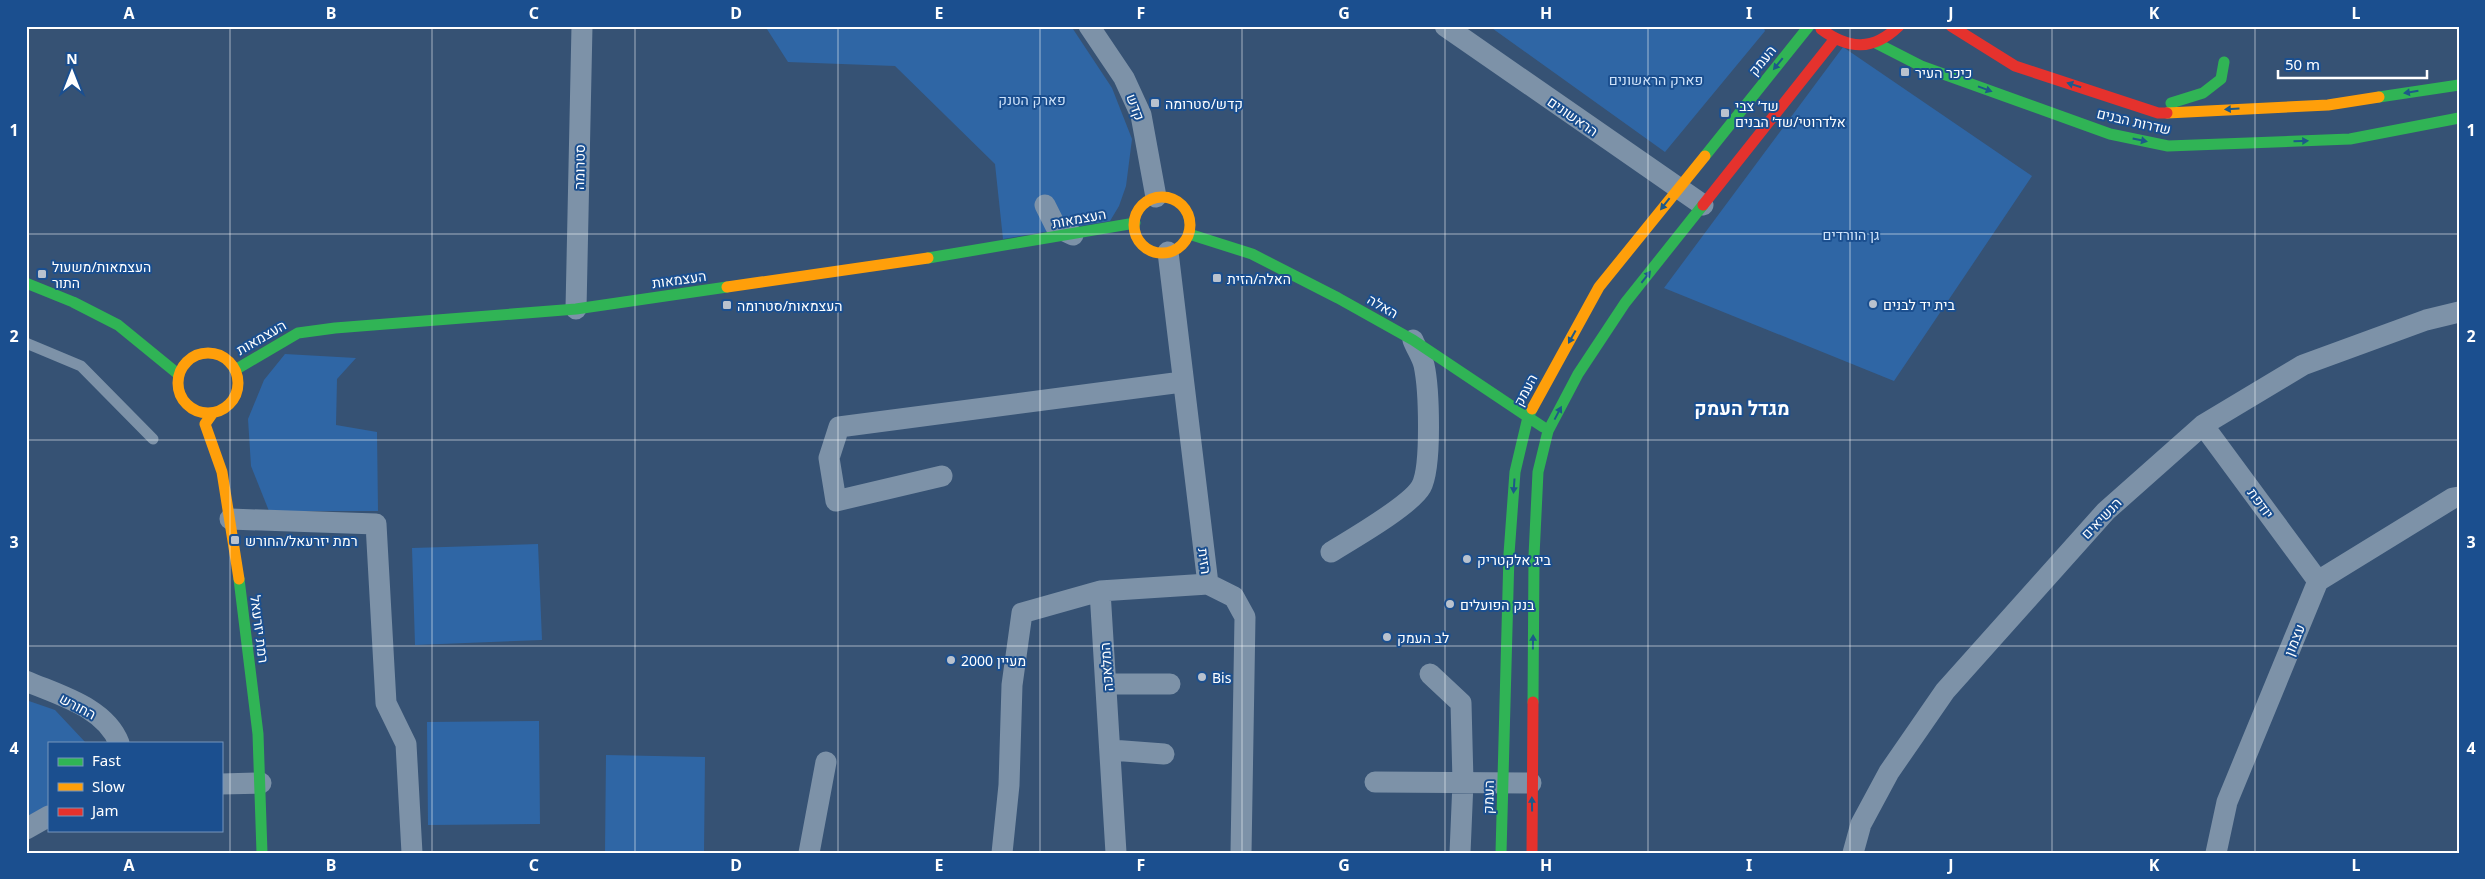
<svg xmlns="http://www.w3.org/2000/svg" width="2485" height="879" font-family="'Noto Sans',Heebo,sans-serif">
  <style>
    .green { fill: #2f66a5 }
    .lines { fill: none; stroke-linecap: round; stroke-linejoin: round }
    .lane { stroke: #7d92a8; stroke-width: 11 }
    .street { stroke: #7d92a8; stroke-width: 21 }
    .fast { stroke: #30b455; stroke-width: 11 }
    .slow { stroke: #ff9f0a; stroke-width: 11 }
    .jam { stroke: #e5322d; stroke-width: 11 }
    .oneway { fill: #1d5989 }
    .grid { fill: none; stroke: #fff; stroke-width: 1; stroke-opacity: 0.55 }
    .poi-dot { fill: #b9c2ce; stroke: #1b4f8f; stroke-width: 2 }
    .labels { text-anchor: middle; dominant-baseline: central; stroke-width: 4; stroke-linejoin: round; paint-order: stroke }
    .street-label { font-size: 14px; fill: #fff; stroke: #1b4f8f }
    .poi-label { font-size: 14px; fill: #fff; stroke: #1b4f8f; text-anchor: start }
    .park-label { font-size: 14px; fill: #cfe3fa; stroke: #1b4f8f }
    .district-label { font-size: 19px; font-weight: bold; fill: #fff; stroke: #1b4f8f }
    .neatline { fill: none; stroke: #fff; stroke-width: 2 }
    .grid-label { font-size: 16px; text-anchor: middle; font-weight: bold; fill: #fff }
  </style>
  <rect width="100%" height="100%" fill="#365274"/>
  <!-- green -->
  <path class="green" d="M 765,26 L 1071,26 L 1112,88 L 1132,139 L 1126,186 L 1119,206 L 1110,221 L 1003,239 L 995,164 L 895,66 L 788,62 Z
    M 1489,26 L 1763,26 L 1765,31 L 1665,152 Z
    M 1843,47 L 2032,176 L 1894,381 L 1664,288 Z
    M 285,354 L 356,358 L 337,379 L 336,425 L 377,432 L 378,511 L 269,511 L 251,466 L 248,419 L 264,380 Z
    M 538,544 L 542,640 L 415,645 L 412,548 Z
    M 26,700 L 55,710 L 86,743 L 49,743 L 49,805 L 26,817 Z
    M 539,721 L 540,824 L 428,825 L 427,722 Z
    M 606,755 L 705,757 L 704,853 L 605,853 Z"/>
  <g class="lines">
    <!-- lane -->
    <path class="lane" d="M 26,343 L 81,366 L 153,439"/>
    <!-- street -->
    <path class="street" d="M 1089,26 L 1124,78 L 1141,115 L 1156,197
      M 1445,26 L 1703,205
      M 1045,205 L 1056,227 L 1073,235
      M 1168,252 L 1208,584 L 1234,597 L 1245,617 L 1241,853
      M 576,309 L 582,26
      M 2203,425 L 2318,581
      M 942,476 L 836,501 L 829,458 L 839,427 L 1182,382
      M 230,519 L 376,524 L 386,703 L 406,744 L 412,853
      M 1331,552 C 1352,539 1410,506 1421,487 C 1432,467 1429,388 1424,365 C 1422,357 1416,348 1413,340
      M 1430,674 L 1461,703 L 1463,782 L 1460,853
      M 26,681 C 58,695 105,707 119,743
      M 1107,684 L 1170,684
      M 1111,750 L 1164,754
      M 1375,782 L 1531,783
      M 221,784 L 261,783
      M 26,829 L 49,816
      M 809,853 L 826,762
      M 1002,853 L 1009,785 L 1012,685 L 1022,613 L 1100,591
      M 1116,853 L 1100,591 L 1208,584
      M 1853,853 L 1861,824 L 1889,772 L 1945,691 L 2106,511 L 2203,425 L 2303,365 L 2426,320 L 2459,312
      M 2216,853 L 2227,802 L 2318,581 L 2453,498 L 2459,497"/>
    <!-- fast -->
    <path class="fast" d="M 1876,43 L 1921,66 L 2110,134 L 2168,146 L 2350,139 L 2459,118
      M 2379,97 L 2459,85
      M 2171,103 L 2203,93 L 2221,79 L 2224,62
      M 1705,156 L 1809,26
      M 1189,234 L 1252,254 L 1338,298 L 1413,340 L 1543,427
      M 928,258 L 1135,223
      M 26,283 L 73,302 L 118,325 L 178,374
      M 235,370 L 298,333 L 335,328 L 576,309 L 727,287
      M 239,579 L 258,734 L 262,853
      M 1533,702 L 1534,556 L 1538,472 L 1548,431 L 1578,374 L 1625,303 L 1703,205
      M 1501,853 L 1509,554 L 1515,472 L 1528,417 L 1532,409"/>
    <!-- slow -->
    <path class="slow" d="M 2167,113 L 2328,105 L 2379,97
      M1134 225a28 28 0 1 1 56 0a28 28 0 1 1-56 0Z
      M 727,287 L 928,258
      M178 383a30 30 0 1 1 60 0a30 30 0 1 1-60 0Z
      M 1532,409 L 1599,287 L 1705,156
      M 212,414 L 205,424 L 222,472 L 239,579"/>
    <!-- jam -->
    <path class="jam" d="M 1951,26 L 2015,66 L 2158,113 L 2167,113
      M 1821,29 C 1849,50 1873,51 1899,26
      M 1703,205 L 1834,40
      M 1532,853 L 1533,702"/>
  </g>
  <!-- one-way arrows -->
  <defs><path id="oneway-solid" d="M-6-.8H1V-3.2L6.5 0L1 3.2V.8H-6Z" transform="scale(1.25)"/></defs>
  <g class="oneway">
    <use href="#oneway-solid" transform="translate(1778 64) rotate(129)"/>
    <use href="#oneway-solid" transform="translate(2074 85) rotate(-162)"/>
    <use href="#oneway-solid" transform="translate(1985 89) rotate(20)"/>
    <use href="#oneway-solid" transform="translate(2411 92) rotate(171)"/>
    <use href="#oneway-solid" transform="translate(2232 109) rotate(177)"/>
    <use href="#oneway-solid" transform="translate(2140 140) rotate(12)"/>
    <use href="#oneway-solid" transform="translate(2301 141) rotate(-2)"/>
    <use href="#oneway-solid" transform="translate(1665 204) rotate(128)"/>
    <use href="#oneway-solid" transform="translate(1646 277) rotate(-52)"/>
    <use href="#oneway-solid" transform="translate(1572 337) rotate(119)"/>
    <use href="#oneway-solid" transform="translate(1558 413) rotate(-62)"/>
    <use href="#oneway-solid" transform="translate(1514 486) rotate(94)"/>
    <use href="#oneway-solid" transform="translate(1533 642) rotate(-89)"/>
    <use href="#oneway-solid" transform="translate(1532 804) rotate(-91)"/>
  </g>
  <!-- grid -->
  <path class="grid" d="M 230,26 L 230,853M 432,26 L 432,853M 635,26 L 635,853M 838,26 L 838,853M 1040,26 L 1040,853M 1242,26 L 1242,853M 1445,26 L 1445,853M 1648,26 L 1648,853M 1850,26 L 1850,853M 2052,26 L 2052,853M 2255,26 L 2255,853M 26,234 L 2459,234M 26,440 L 2459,440M 26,646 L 2459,646"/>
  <!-- markers -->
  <g class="poi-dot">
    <rect x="1900" y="67" width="10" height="10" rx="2.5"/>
    <rect x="1150" y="98" width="10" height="10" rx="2.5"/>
    <rect x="1720" y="108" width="10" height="10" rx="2.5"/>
    <rect x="37" y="269" width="10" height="10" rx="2.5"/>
    <rect x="1212" y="273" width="10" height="10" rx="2.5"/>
    <circle cx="1873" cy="304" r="5"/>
    <rect x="722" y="300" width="10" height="10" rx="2.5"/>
    <rect x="230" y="535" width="10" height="10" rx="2.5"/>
    <circle cx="1467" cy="559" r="5"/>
    <circle cx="1450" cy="604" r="5"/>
    <circle cx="1387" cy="637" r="5"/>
    <circle cx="951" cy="660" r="5"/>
    <circle cx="1202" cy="677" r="5"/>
  </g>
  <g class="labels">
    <!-- street labels -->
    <g class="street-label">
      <text transform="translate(1762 60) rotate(-51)">העמק</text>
      <text transform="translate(1136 107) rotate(69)">קדש</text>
      <text transform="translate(1573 116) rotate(35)">הראשונים</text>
      <text transform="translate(2134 121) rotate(13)">שדרות הבנים</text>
      <text transform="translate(579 167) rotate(-89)">סטרומה</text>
      <text transform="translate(1079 218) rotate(-10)">העצמאות</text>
      <text transform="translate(679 279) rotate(-8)">העצמאות</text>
      <text transform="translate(1383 306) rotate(30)">האלה</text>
      <text transform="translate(261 337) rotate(-30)">העצמאות</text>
      <text transform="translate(1525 390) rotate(-62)">העמק</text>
      <text transform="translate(2261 503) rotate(54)">יודפת</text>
      <text transform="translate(2101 518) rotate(-46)">הנשיאים</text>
      <text transform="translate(1205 561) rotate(83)">הזית</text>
      <text transform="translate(260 629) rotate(83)">רמת יזרעאל</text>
      <text transform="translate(2294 640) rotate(-68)">עצמון</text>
      <text transform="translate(1106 667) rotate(-94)">המלאכה</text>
      <text transform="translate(78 706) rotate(28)">החורש</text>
      <text transform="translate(1488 797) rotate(-88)">העמק</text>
    </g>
    <!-- poi labels -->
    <g class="poi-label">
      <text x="1915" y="72">כיכר העיר</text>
      <text x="1165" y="103">קדש/סטרומה</text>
      <text x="1735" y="105">שד׳ צבי<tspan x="1735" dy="16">אלדרוטי/שד׳ הבנים</tspan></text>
      <text x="52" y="266">העצמאות/משעול<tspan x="52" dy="16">התור</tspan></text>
      <text x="1227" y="278">האלה/הזית</text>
      <text x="1883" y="304">בית יד לבנים</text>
      <text x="737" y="305">העצמאות/סטרומה</text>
      <text x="245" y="540">רמת יזרעאל/החורש</text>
      <text x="1477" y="559">ביג אלקטריק</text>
      <text x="1460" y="604">בנק הפועלים</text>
      <text x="1397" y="637">לב העמק</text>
      <text x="961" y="660">מעיין 2000</text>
      <text x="1212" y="677">Bis</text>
    </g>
    <!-- park labels -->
    <g class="park-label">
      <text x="1656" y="79">פארק הראשונים</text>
      <text x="1032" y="99">פארק הטנק</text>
      <text x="1851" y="234">גן הוורדים</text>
    </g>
    <!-- district labels -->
    <g class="district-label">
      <text x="1742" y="408">מגדל העמק</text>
    </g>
  </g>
  <!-- border -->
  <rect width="2485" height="879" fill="none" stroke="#1b4f8f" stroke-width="55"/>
  <!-- legend -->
  <rect x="48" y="742" width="175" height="90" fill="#1b4f8f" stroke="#7695bc"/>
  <rect x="58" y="758" width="25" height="8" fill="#30b455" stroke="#7695bc"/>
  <text x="92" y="766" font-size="15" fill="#ffffff">Fast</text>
  <rect x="58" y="783" width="25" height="8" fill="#ff9f0a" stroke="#7695bc"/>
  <text x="92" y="792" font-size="15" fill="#ffffff">Slow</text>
  <rect x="58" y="808" width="25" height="8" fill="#e5322d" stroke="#7695bc"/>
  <text x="92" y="816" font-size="15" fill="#ffffff">Jam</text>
  <!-- north arrow -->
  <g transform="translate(72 72)" stroke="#1b4f8f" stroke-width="4" paint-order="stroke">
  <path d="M0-4L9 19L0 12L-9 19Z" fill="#ffffff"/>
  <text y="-8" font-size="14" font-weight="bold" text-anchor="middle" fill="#ffffff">N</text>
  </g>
  <!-- scale -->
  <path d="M2278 70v8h149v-8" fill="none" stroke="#ffffff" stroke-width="2.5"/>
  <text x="2285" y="70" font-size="15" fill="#ffffff" stroke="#1b4f8f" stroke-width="4" paint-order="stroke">50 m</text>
  <rect x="28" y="28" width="2430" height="824" class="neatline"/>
  <g class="grid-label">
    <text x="129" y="19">A</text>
    <text x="331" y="19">B</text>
    <text x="534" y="19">C</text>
    <text x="736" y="19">D</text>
    <text x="939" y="19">E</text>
    <text x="1141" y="19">F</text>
    <text x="1344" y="19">G</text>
    <text x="1546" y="19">H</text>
    <text x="1749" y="19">I</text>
    <text x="1951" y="19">J</text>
    <text x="2154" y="19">K</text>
    <text x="2356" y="19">L</text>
    <text x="14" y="136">1</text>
    <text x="2471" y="136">1</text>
    <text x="14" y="342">2</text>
    <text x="2471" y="342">2</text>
    <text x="14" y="548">3</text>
    <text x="2471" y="548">3</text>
    <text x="14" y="754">4</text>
    <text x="2471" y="754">4</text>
    <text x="129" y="871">A</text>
    <text x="331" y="871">B</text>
    <text x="534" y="871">C</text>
    <text x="736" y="871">D</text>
    <text x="939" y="871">E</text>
    <text x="1141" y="871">F</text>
    <text x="1344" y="871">G</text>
    <text x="1546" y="871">H</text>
    <text x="1749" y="871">I</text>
    <text x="1951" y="871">J</text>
    <text x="2154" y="871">K</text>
    <text x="2356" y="871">L</text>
  </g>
</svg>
